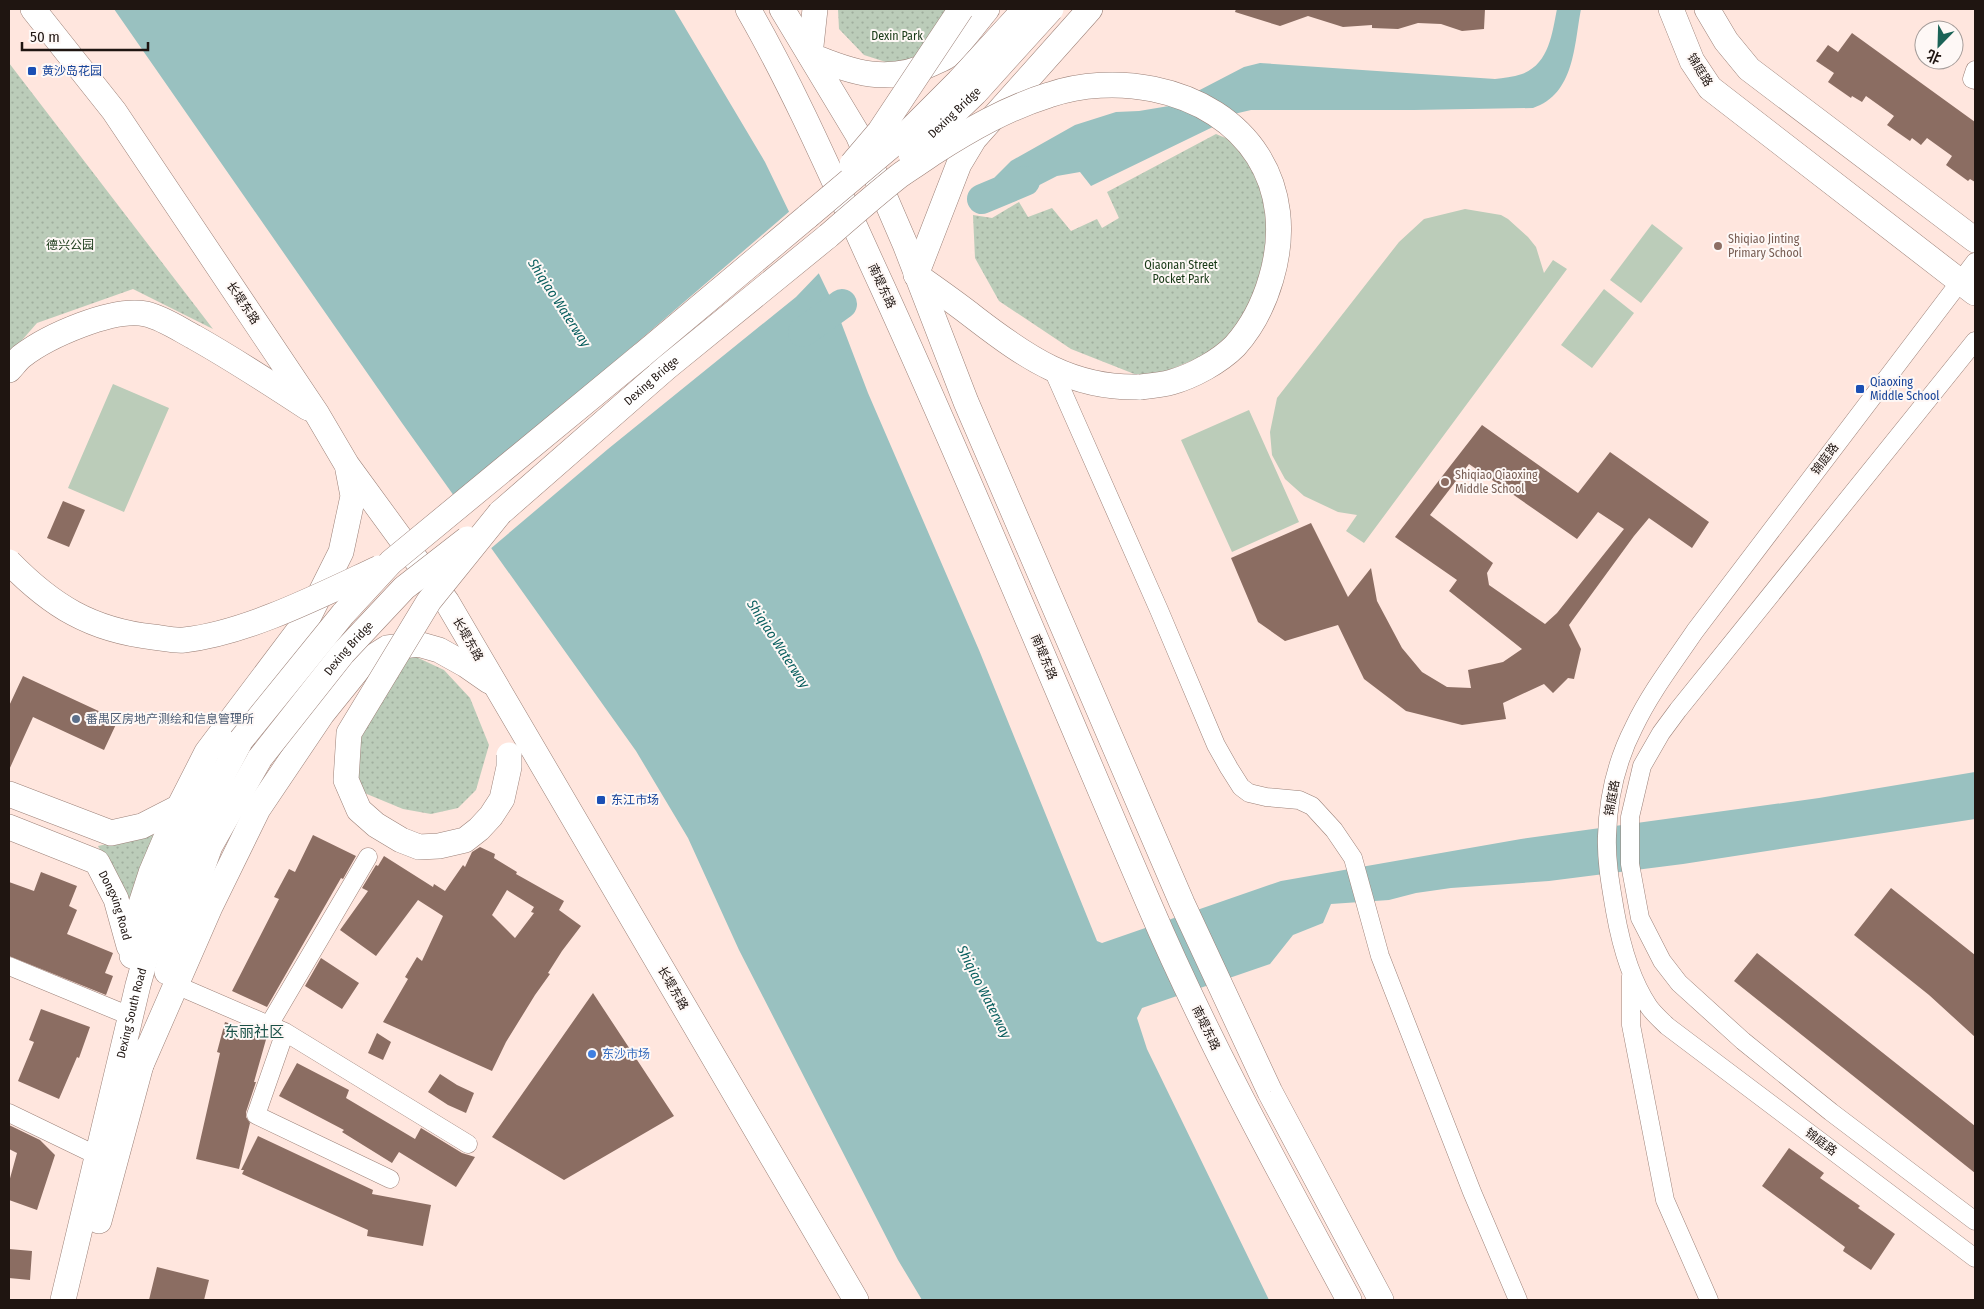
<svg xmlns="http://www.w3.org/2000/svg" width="1984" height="1309" font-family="'Fira Sans Condensed','Noto Sans SC',sans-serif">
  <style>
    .grass { fill: url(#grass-dots) }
    .pitch { fill: #bbccb9 }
    .water { fill: #99c1c0 }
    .pier { fill: #ffe6de }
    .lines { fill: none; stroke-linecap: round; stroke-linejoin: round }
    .river { stroke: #99c1c0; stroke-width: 30 }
    .building { fill: #8b6d62; fill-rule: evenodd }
    .street-casing { stroke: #9c8178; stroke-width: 19 }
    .secondary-casing { stroke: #9c8178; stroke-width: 26 }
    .street { stroke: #fff; stroke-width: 18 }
    .secondary { stroke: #fff; stroke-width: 25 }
    .secondary-bridge-casing { stroke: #9c8178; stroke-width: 26; stroke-linecap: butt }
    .secondary-bridge { stroke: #fff; stroke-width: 25 }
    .transit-dot { fill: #1a4fb4; stroke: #fef8f6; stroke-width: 2 }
    .education-dot { fill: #8d6e63; stroke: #fef8f6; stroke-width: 2 }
    .service-dot { fill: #5c6f8a; stroke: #fef8f6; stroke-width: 2 }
    .shop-dot { fill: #3f7fe0; stroke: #fef8f6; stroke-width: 2 }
    .labels { text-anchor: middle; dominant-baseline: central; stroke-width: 4; stroke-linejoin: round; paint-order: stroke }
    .park-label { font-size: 12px; fill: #163714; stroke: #fef8f6 }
    .street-label { font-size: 12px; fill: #1f1511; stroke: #fef8f6 }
    .transit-label { font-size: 12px; fill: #164399; stroke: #fef8f6; text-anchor: start }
    .education-label { font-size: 12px; fill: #785e54; stroke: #fef8f6; text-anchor: start }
    .service-label { font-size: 12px; fill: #4e5e75; stroke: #fef8f6; text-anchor: start }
    .shop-label { font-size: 12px; fill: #366cbe; stroke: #fef8f6; text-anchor: start }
    .water-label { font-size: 14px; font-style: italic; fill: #085e5e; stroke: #fef8f6 }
    .quarter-label { font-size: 15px; fill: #1a5248; stroke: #fef8f6 }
  </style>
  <defs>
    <pattern id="grass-dots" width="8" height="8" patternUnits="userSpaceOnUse" patternTransform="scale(1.25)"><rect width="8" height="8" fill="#bbccb9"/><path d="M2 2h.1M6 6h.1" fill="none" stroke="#a0ae9e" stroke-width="1.8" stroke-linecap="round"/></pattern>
  </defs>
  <rect width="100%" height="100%" fill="#ffe6de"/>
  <!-- grass -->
  <path class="grass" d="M 838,9 L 948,9 L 913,60 L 892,64 L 864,55 L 839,29 Z
    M 9,63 L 213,329 L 133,289 L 37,323 L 9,355 Z
    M 1216,134 L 1228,139 L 1257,165 L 1272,251 L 1248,320 L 1215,351 L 1147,379 L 1071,349 L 999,301 L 975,258 L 973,215 L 992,218 L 1019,202 L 1028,217 L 1052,208 L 1071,231 L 1097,219 L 1102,228 L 1119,218 L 1107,192 Z
    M 412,655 L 444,670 L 470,698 L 489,745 L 476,790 L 458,808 L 431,814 L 403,809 L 362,792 L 353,752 L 388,684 Z
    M 162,832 L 131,919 L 116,879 L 98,846 Z"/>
  <!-- pitch -->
  <path class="pitch" d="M 1465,209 L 1501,215 L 1508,219 L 1528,237 L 1536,247 L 1544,273 L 1553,260 L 1567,269 L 1364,543 L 1346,531 L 1357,515 L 1338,512 L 1304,496 L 1285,479 L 1272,455 L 1270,432 L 1277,398 L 1399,242 L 1424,219 Z
    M 1652,224 L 1683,248 L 1641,303 L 1610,280 Z
    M 1604,289 L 1634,313 L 1592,368 L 1561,345 Z
    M 113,384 L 169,408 L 124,512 L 68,488 Z
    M 1249,410 L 1299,522 L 1232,552 L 1181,440 Z"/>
  <!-- water -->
  <path class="water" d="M 114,9 L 674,9 L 765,162 L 836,309 L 868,393 L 979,650 L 1097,941 L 1102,943 L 1281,881 L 1521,839 L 1819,798 L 1975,772 L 1975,819 L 1683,864 L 1549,881 L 1451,888 L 1416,893 L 1389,900 L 1331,904 L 1323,923 L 1293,935 L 1270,964 L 1142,1008 L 1137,1018 L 1147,1049 L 1269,1300 L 922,1300 L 898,1260 L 739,950 L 688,838 L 636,751 L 402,423 Z
    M 1557,9 L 1581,9 C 1574,45 1575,94 1533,108 L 1414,110 L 1251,110 L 1234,114 L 1219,124 L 1091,186 L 1080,172 L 1057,176 L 1004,203 L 987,196 L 995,177 L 1011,161 L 1075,125 L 1116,112 L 1139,111 L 1169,106 L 1244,67 L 1260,63 L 1495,79 C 1503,78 1513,77 1522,74 C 1549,64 1552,34 1557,9 Z"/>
  <!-- pier -->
  <path class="pier" d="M 791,210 L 820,272 L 796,297 L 608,449 L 489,550 L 454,500 Z"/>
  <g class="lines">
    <!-- river -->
    <path class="river" d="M 982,199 L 1025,181
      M 803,332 L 842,304"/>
  </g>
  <!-- building -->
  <path class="building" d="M 1236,9 L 1485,9 L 1484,29 L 1462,31 L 1441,24 L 1418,23 L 1398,29 L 1372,28 L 1372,25 L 1343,27 L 1308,16 L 1280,26 L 1235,12 Z
    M 1852,33 L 1975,122 L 1975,182 L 1970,179 L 1968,181 L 1946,165 L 1952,156 L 1927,138 L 1921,145 L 1912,138 L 1910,141 L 1887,125 L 1894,116 L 1866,96 L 1862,102 L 1852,96 L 1851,98 L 1828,82 L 1834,73 L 1816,61 L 1828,45 L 1838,52 Z
    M 1482,425 L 1578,493 L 1610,452 L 1709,522 L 1692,548 L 1649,518 L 1634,536 L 1569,625 L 1581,649 L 1574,679 L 1568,678 L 1553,693 L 1544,684 L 1503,703 L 1506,719 L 1462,725 L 1406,711 L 1364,679 L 1338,625 L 1285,641 L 1258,622 L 1231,558 L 1311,523 L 1348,597 L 1371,568 L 1377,601 L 1402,648 L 1422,672 L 1447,687 L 1471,688 L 1468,670 L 1503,662 L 1522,649 L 1449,591 L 1457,580 L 1395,537 ZM 1469,464 L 1577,539 L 1598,512 L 1624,529 L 1557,613 L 1545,624 L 1489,585 L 1487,573 L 1493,563 L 1430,515 Z
    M 63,501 L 85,510 L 69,547 L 47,538 Z
    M 23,676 L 118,720 L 104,750 L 33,717 L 9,770 L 9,706 Z
    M 313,835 L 356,856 L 343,879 L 341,878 L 267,1007 L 232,991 L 279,899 L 274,897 L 289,869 L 295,872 Z
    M 480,847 L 495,854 L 494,858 L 517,872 L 516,874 L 564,901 L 559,910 L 581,926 L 562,951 L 548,973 L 550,974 L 535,995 L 506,1042 L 492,1071 L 383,1022 L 408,979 L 405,977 L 417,957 L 422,961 L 443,916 L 418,900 L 376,956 L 340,930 L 368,891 L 362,888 L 376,865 L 378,866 L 384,856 L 433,887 L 434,884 L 445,891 L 463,865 L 465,867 L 472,852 ZM 507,890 L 534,907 L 531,912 L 534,913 L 515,938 L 492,915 Z
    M 41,872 L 77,886 L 69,906 L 77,910 L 67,934 L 113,953 L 105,973 L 113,976 L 106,995 L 9,956 L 9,882 L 34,891 Z
    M 1891,888 L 1975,955 L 1975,1037 L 1929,995 L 1854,935 Z
    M 1757,953 L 1975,1126 L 1975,1173 L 1734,981 Z
    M 321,958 L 359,983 L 342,1009 L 305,986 Z
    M 593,993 L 674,1116 L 564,1180 L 492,1137 Z
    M 41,1009 L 90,1027 L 79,1058 L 77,1057 L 59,1099 L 18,1081 L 34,1042 L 29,1040 Z
    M 225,1022 L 267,1036 L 254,1082 L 256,1082 L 246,1112 L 246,1117 L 250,1123 L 239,1169 L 196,1159 L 220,1053 L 217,1052 Z
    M 377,1033 L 391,1042 L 383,1060 L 368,1053 Z
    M 297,1063 L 349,1090 L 346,1098 L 415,1139 L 421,1128 L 462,1153 L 475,1157 L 456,1187 L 399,1152 L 392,1163 L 342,1132 L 344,1130 L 279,1096 Z
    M 440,1074 L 457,1085 L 474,1093 L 466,1113 L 448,1105 L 428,1092 Z
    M 9,1125 L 40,1140 L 55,1155 L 37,1210 L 9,1200 L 9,1182 L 17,1153 L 9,1149 Z
    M 258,1136 L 373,1190 L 372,1194 L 431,1205 L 423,1246 L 367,1236 L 368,1230 L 242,1174 L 244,1170 L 241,1170 Z
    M 1789,1148 L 1824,1173 L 1820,1178 L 1860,1206 L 1858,1208 L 1895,1234 L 1871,1270 L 1843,1251 L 1845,1247 L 1762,1186 Z
    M 9,1249 L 32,1251 L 30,1280 L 9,1278 Z
    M 157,1267 L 209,1280 L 204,1300 L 149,1300 Z"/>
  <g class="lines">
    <defs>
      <path id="street" d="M 1975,70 L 1972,79 L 1975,80
        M 1975,262 L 1695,631 C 1674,662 1650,693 1634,727 C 1617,760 1608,799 1607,836 C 1606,862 1611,887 1615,911 C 1621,945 1630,979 1649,1007 C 1654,1014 1661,1020 1667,1026 L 1975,1258
        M 1975,341 L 1678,710 L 1661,733 L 1642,766 L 1630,817 L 1630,864 L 1640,918 L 1662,961 L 1679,983 L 1743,1041 L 1831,1112 L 1975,1221
        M 1053,370 L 1159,610 L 1216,745 L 1229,768 L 1241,787 L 1249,793 L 1266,797 L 1299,800 L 1312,806 L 1334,830 L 1353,858 L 1380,956 L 1472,1192 L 1518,1300
        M 9,966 L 130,1016
        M 1631,976 L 1631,1025 L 1665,1200 L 1709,1300
        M 176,985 L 285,1032 L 468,1144
        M 269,1025 L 368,857
        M 285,1032 L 256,1115 L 390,1179
        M 9,1113 L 98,1156"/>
      <g id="secondary">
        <path d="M 33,9 L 114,111 L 317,414 L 347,465 L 447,602 L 856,1300"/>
        <path d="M 748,9 C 799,98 839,193 882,286 C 975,490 1060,698 1149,904 C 1207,1040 1279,1170 1349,1300"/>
        <path d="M 782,9 L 858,135 L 905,244 L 966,402 L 1182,903 L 1270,1092 L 1381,1300"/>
        <path d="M 815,9 L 810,55 C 852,73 889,85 933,63 C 937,61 943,59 947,56 C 958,47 977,21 987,9"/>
        <path d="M 1090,9 L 974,139 L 959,164 L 916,275 C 936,289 956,303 975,318 C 1027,358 1072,389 1140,387"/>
        <path d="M 1671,9 L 1692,61 L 1710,88 L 1975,293"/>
        <path d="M 1707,9 L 1726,41 L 1749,69 L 1975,240"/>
        <path d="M 641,356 L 808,216"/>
        <path d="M 9,370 C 13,366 17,360 22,356 C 48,336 113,307 146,314 C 163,318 179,329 194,337 C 233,359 270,383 308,408"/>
        <path id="s1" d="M 500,513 L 666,368 L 828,236"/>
        <path d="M 9,794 L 111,833 L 142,826 L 179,807"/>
        <path id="s2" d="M 9,827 L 97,862 L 116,899 L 129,946"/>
        <path d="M 132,956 L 138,913 L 151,873 L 179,807 L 207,752 L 308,618 L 341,552 L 353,496 L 348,470"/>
        <path d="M 167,972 L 173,949 L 210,846 L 260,758"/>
        <path d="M 141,1065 L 210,907 L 258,809 L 322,714 L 363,663 L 387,648 L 418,644 L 439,650 L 466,665 L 489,681"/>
        <path d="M 99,1221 L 145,1050"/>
        <path id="s3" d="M 63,1300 L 138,985 L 150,942 L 188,840 L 241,740"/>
      </g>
    </defs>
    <!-- street casing -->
    <use href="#street" class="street-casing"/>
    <!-- secondary casing -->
    <use href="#secondary" class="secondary-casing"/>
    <!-- street -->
    <use href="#street" class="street"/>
    <!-- secondary -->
    <use href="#secondary" class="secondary"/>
    <defs>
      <g id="secondary-bridge">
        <path id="s4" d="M 911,154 L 975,93 L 1051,9"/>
        <path d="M 852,164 L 880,131 L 961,9"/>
        <path d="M 808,216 L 910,130 L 959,81 L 1025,9"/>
        <path d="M 828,236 C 851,216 875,195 899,176 C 910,168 922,161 933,153 C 969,130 1007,108 1049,95 C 1081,84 1119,82 1153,89 C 1247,108 1299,185 1271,279 C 1264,303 1252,327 1235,346 C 1219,362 1193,376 1172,382 C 1162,385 1150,386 1140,387"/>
        <path d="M 500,513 L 429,601 L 349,733 L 346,780 L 359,810 L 376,825 L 401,840 L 419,847 L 439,846 L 465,840 L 479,829 L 491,816 L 502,799 L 509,767 L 509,755"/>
        <path d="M 9,562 C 52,606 91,630 153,637 C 163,638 174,641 184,640 C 247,633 321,595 379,568"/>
        <path d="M 241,740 L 343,614 L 391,562 L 641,356"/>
        <path id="s5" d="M 260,758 L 343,653 L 404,588 L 467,539"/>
      </g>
    </defs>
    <!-- secondary-bridge casing -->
    <use href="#secondary-bridge" class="secondary-bridge-casing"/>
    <!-- secondary-bridge -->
    <use href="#secondary-bridge" class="secondary-bridge"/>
  </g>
  <!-- markers -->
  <g class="transit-dot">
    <rect x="27" y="66" width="10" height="10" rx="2.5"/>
    <rect x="1855" y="384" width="10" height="10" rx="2.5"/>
    <rect x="596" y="795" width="10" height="10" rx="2.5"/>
  </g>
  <g class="education-dot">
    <circle cx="1718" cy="246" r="5"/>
    <circle cx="1445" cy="482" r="5"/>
  </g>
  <circle class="service-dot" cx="76" cy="719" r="5"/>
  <circle class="shop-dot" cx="592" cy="1054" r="5"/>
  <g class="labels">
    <!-- park labels -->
    <g class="park-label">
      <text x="897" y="36">Dexin Park</text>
      <text x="70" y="245">德兴公园</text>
      <text x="1181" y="265">Qiaonan Street<tspan x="1181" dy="14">Pocket Park</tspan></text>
    </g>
    <!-- street labels -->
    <g class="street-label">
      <text transform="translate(1700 70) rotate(58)">锦庭路</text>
      <text stroke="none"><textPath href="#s4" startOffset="60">Dexing Bridge</textPath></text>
      <text transform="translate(882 286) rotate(65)">南堤东路</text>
      <text transform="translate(243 303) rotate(56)">长堤东路</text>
      <text stroke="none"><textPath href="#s1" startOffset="201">Dexing Bridge</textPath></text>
      <text transform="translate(1825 459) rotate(-53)">锦庭路</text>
      <text transform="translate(468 639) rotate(60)">长堤东路</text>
      <text stroke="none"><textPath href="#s5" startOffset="141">Dexing Bridge</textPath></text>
      <text transform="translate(1044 657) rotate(67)">南堤东路</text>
      <text transform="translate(1612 798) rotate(-80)">锦庭路</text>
      <text stroke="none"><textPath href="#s2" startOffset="142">Dongxing Road</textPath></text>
      <text transform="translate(673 988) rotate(60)">长堤东路</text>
      <text stroke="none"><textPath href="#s3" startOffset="295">Dexing South Road</textPath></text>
      <text transform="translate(1206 1028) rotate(64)">南堤东路</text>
      <text transform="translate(1821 1142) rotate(37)">锦庭路</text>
    </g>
    <!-- transit labels -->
    <g class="transit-label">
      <text x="42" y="71">黄沙岛花园</text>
      <text x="1870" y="382">Qiaoxing<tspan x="1870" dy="14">Middle School</tspan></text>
      <text x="611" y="800">东江市场</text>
    </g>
    <!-- education labels -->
    <g class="education-label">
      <text x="1728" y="239">Shiqiao Jinting<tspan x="1728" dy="14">Primary School</tspan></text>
      <text x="1455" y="475">Shiqiao Qiaoxing<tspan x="1455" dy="14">Middle School</tspan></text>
    </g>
    <!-- service labels -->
    <g class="service-label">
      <text x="86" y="719">番禺区房地产测绘和信息管理所</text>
    </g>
    <!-- shop labels -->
    <g class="shop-label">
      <text x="602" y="1054">东沙市场</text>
    </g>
    <!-- water labels -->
    <g class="water-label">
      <text transform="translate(559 303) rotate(57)">Shiqiao Waterway</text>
      <text transform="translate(778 644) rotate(57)">Shiqiao Waterway</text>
      <text transform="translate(984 992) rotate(63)">Shiqiao Waterway</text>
    </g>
    <!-- quarter labels -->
    <g class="quarter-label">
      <text x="254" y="1032">东丽社区</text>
    </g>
  </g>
  <!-- border -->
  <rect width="1984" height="1309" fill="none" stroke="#1f1511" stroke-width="20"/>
  <!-- north arrow -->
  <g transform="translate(1939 45) rotate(203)"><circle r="24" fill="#fef8f6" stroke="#a59d9a"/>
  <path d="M0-4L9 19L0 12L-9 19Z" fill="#1b6357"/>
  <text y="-8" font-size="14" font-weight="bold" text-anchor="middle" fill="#1f1511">北</text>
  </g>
  <!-- scale -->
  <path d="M22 42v8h126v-8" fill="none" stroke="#1f1511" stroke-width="2.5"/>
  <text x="30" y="42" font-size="15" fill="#1f1511" stroke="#fef8f6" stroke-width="4" paint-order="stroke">50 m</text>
</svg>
